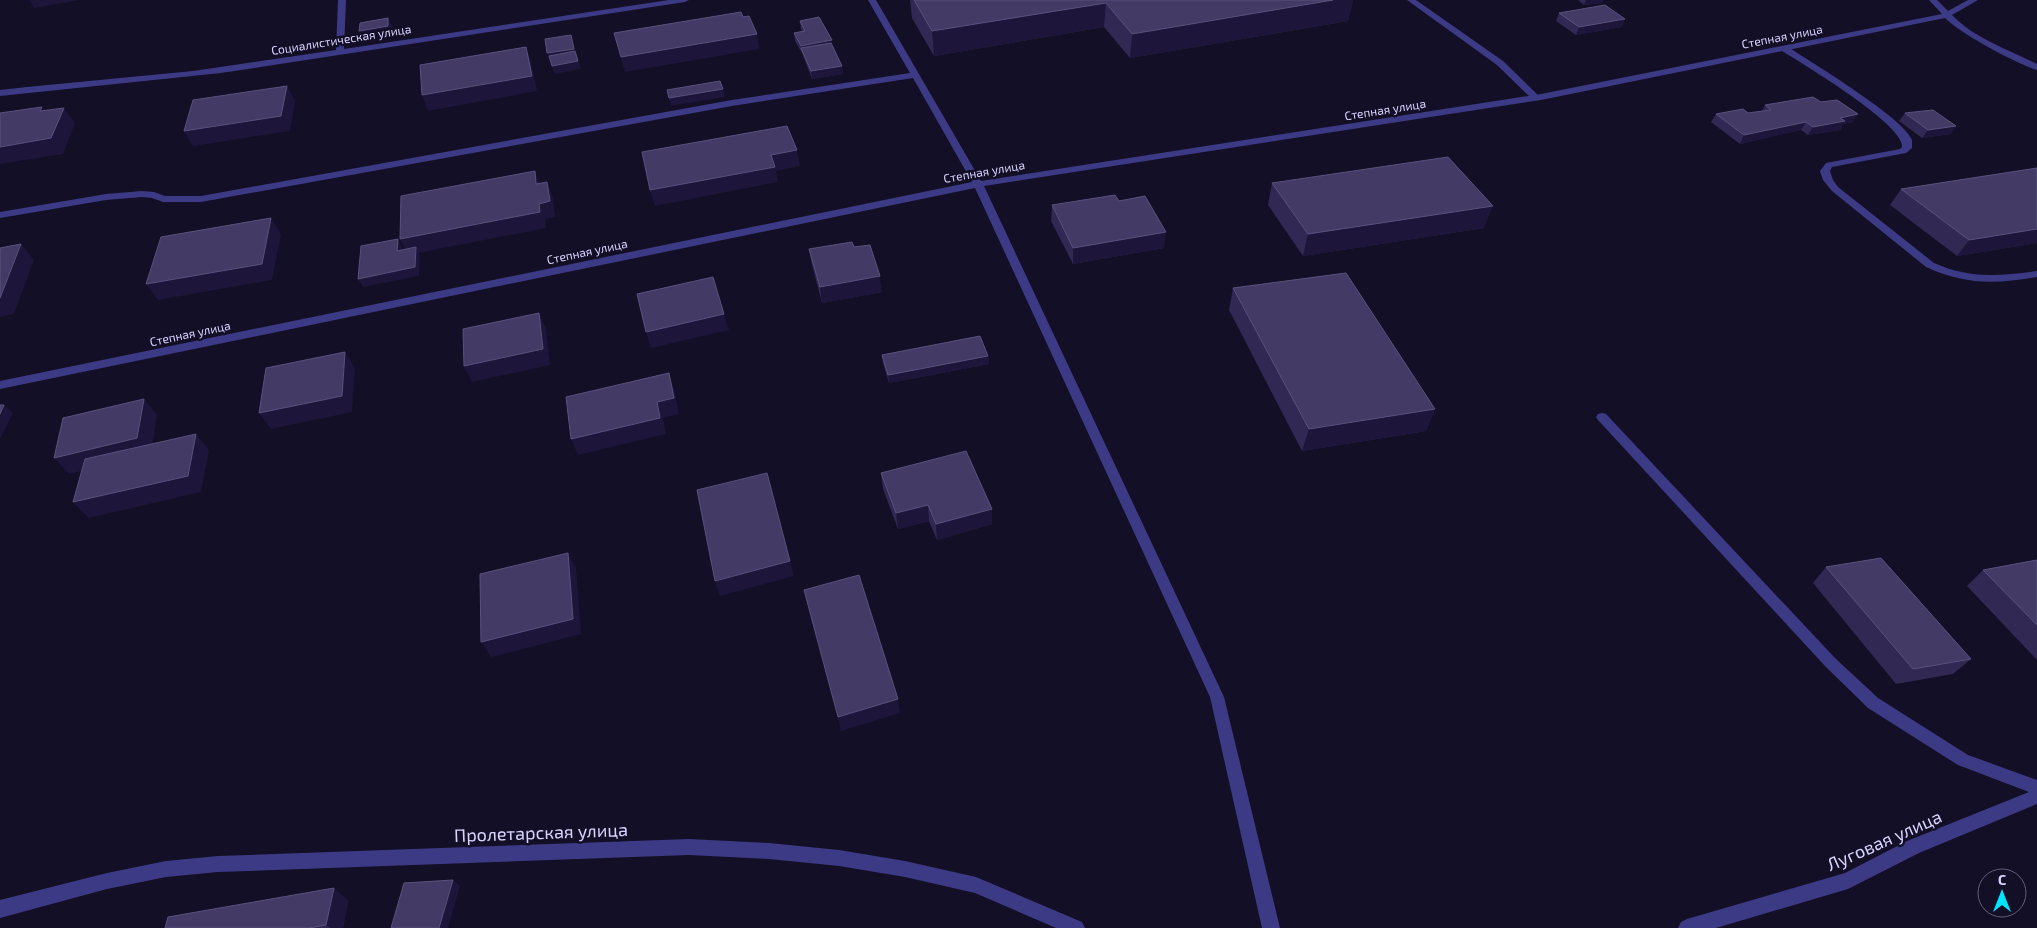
<svg xmlns="http://www.w3.org/2000/svg" width="2037" height="928" font-family="'Exo 2',sans-serif">
  <style>
    .lines { fill: none; stroke-linecap: round; stroke-linejoin: round }
    .lane { fill: #3d3a85; fill-rule: evenodd }
    .street { fill: #3d3a85; fill-rule: evenodd }
    .wall { fill: #312854 }
    .shaded-wall { fill: #1d163a }
    .building { fill: #433a66; stroke: #5a527e }
    .labels { text-anchor: middle; dominant-baseline: central; stroke-width: 5; stroke-linejoin: round; paint-order: stroke }
    .far-street-label { font-size: 12px; fill: #d9d4ff; stroke: #130f26 }
    .near-street-label { font-size: 18px; fill: #d9d4ff; stroke: #130f26 }
  </style>
  <rect width="100%" height="100%" fill="#130f26"/>
  <g class="lines">
    <!-- lane -->
    <path class="lane" d="M 1407,0 L 1416,0 L 1503,61 L 1539,96 L 1539,100 L 1533,100 L 1497,65 Z
      M 1782,47 L 1788,47 C 1811,62 1904,118 1912,140 C 1912,142 1912,146 1912,148 L 1906,153 L 1832,167 L 1830,171 L 1833,180 L 1838,187 L 1934,263 C 1970,279 1998,276 2037,271 L 2037,277 C 1995,284 1965,285 1926,267 L 1832,191 L 1823,180 L 1820,171 L 1826,163 L 1900,149 L 1902,147 C 1905,125 1803,64 1782,51 Z"/>
    <!-- street -->
    <path class="street" d="M 338,0 L 346,0 L 344,49 L 669,0 L 689,0 L 685,2 L 221,73 L 0,96 L 0,90 L 27,87 L 193,71 L 336,50 Z
      M 868,0 L 876,0 L 981,181 L 1541,94 L 1942,14 L 1929,0 L 1937,0 L 1948,11 L 1968,0 L 1978,0 L 1952,15 C 1974,38 2009,50 2037,64 L 2037,70 C 2015,63 1961,34 1945,18 L 1541,100 L 984,186 L 1224,697 L 1280,928 L 1262,928 L 1210,697 L 975,188 L 0,389 L 0,381 L 972,182 L 913,78 L 732,106 L 201,202 L 163,202 L 152,198 L 142,197 L 106,200 L 0,218 L 0,212 L 106,194 L 142,191 L 154,192 L 165,196 L 201,196 L 732,100 L 910,73 Z
      M 1602,413 L 1606,414 L 1835,658 L 1878,698 L 1968,755 L 2037,780 L 2037,804 L 1919,853 L 1848,889 L 1716,928 L 1678,928 L 1681,922 L 1687,919 L 1845,873 L 1907,841 L 2029,792 L 1958,765 L 1868,708 L 1825,666 L 1598,420 L 1596,417 L 1598,414 Z
      M 689,839 L 769,843 L 839,850 L 905,861 L 976,877 L 1082,922 L 1085,928 L 1056,928 L 975,893 L 905,877 L 839,866 L 769,859 L 689,855 L 218,872 L 166,877 L 107,889 L 0,918 L 0,900 L 107,873 L 166,861 L 218,856 Z"/>
  </g>
  <!-- wall -->
  <path class="wall" d="M 910,0 L 1353,0 L 1348,21 L 1130,58 L 1104,27 L 934,56 L 912,18 Z
    M 1578,0 L 1603,0 L 1602,3 L 1584,5 Z
    M 1559,13 L 1622,27 L 1576,35 L 1556,21 Z
    M 800,21 L 833,46 L 843,74 L 812,79 L 802,53 L 795,41 L 794,33 L 802,31 L 801,29 Z
    M 1821,102 L 1853,122 L 1843,124 L 1840,130 L 1808,135 L 1801,130 L 1740,144 L 1711,122 L 1716,114 L 1748,113 L 1762,111 L 1765,105 Z
    M 1905,113 L 1956,126 L 1951,134 L 1922,138 L 1899,121 Z
    M 2037,168 L 2037,243 L 1957,256 L 1890,205 L 1901,189 Z
    M 1272,183 L 1484,228 L 1303,256 L 1268,205 Z
    M 1119,201 L 1164,248 L 1073,264 L 1051,221 L 1052,205 Z
    M 854,247 L 882,292 L 822,303 L 812,265 L 809,249 Z
    M 1233,288 L 1435,409 L 1426,431 L 1302,451 L 1229,310 Z
    M 882,355 L 988,356 L 989,364 L 889,383 L 883,363 Z
    M 881,473 L 992,509 L 992,524 L 937,540 L 929,521 L 898,529 L 883,489 Z
    M 2037,560 L 2037,660 L 1967,586 L 1983,570 Z
    M 1826,567 L 1971,659 L 1953,674 L 1896,684 L 1813,583 Z
    M 348,900 L 343,928 L 165,928 Z"/>
  <!-- shaded-wall -->
  <path class="shaded-wall" d="M 29,0 L 81,0 L 34,8 Z
    M 1333,0 L 1353,0 L 1348,21 L 1130,58 L 1132,34 Z
    M 1586,0 L 1603,0 L 1602,3 L 1584,5 Z
    M 1106,3 L 1104,27 L 934,56 L 932,31 Z
    M 388,18 L 392,26 L 392,34 L 363,39 L 359,31 Z
    M 1625,19 L 1622,27 L 1576,35 L 1579,27 Z
    M 757,34 L 759,49 L 625,72 L 621,57 Z
    M 571,35 L 577,57 L 550,61 L 547,53 Z
    M 832,40 L 833,48 L 801,48 L 802,53 L 801,46 Z
    M 526,47 L 531,62 L 537,91 L 428,111 L 422,95 Z
    M 578,61 L 581,69 L 554,74 L 552,66 Z
    M 842,66 L 843,74 L 812,79 L 811,71 Z
    M 287,86 L 295,101 L 290,131 L 193,146 L 184,131 Z
    M 723,89 L 725,97 L 671,106 L 669,98 Z
    M 64,108 L 75,123 L 63,154 L 0,164 L 0,147 Z
    M 1858,114 L 1853,122 L 1843,124 L 1840,130 L 1808,135 L 1813,127 L 1840,118 Z
    M 1806,122 L 1801,130 L 1740,144 L 1744,135 Z
    M 1956,126 L 1951,134 L 1922,138 L 1928,130 Z
    M 797,150 L 800,166 L 776,171 L 778,182 L 655,206 L 650,190 L 771,155 Z
    M 535,171 L 541,187 L 536,184 Z
    M 547,182 L 553,198 L 555,217 L 545,219 L 546,228 L 418,253 L 420,256 L 419,276 L 363,287 L 358,279 L 408,255 L 400,239 Z
    M 1493,206 L 1484,228 L 1303,256 L 1308,234 Z
    M 271,218 L 281,234 L 272,280 L 158,300 L 146,284 Z
    M 2037,229 L 2037,243 L 1957,256 L 1969,240 Z
    M 1166,232 L 1164,248 L 1073,264 L 1073,248 Z
    M 398,239 L 402,247 L 401,260 L 397,251 Z
    M 21,244 L 34,260 L 14,314 L 0,317 L 0,298 Z
    M 880,276 L 882,292 L 822,303 L 820,287 Z
    M 539,313 L 546,329 L 550,365 L 472,382 L 464,366 Z
    M 724,314 L 729,330 L 651,348 L 646,332 Z
    M 345,352 L 355,368 L 352,412 L 271,429 L 259,413 Z
    M 988,356 L 989,364 L 889,383 L 888,375 Z
    M 669,373 L 674,389 L 679,414 L 663,418 L 666,434 L 578,455 L 571,439 Z
    M 144,399 L 157,415 L 151,454 L 69,474 L 54,458 Z
    M 4,405 L 13,413 L 0,439 L 0,414 Z
    M 1435,409 L 1426,431 L 1302,451 L 1309,429 Z
    M 196,434 L 209,450 L 201,492 L 89,518 L 73,502 Z
    M 928,505 L 929,521 L 898,529 L 896,513 Z
    M 992,509 L 992,524 L 937,540 L 936,524 Z
    M 568,553 L 576,568 L 581,634 L 491,657 L 481,642 Z
    M 790,561 L 794,576 L 720,596 L 715,581 Z
    M 898,699 L 900,713 L 841,731 L 838,717 Z
    M 453,880 L 460,886 L 448,928 L 439,928 Z
    M 334,888 L 348,900 L 343,928 L 330,928 L 326,925 Z"/>
  <!-- building -->
  <path class="building" d="M 914,0 L 1333,0 L 1132,34 L 1106,3 L 932,31 Z
    M 1605,5 L 1625,19 L 1579,27 L 1559,13 Z
    M 741,12 L 743,17 L 749,16 L 757,34 L 621,57 L 614,33 Z
    M 819,17 L 832,40 L 801,46 L 794,33 L 805,31 L 800,21 Z
    M 388,18 L 388,26 L 359,31 L 360,23 Z
    M 571,35 L 574,49 L 547,53 L 545,39 Z
    M 831,43 L 842,66 L 811,71 L 801,48 Z
    M 526,47 L 532,76 L 422,95 L 420,65 Z
    M 575,51 L 578,61 L 552,66 L 549,56 Z
    M 720,81 L 723,89 L 669,98 L 667,90 Z
    M 287,86 L 281,116 L 184,131 L 193,100 Z
    M 1813,97 L 1821,102 L 1837,100 L 1858,114 L 1840,118 L 1845,121 L 1813,127 L 1806,122 L 1744,135 L 1716,114 L 1743,109 L 1748,113 L 1771,110 L 1765,105 Z
    M 42,107 L 40,111 L 64,108 L 51,138 L 0,147 L 0,113 Z
    M 1933,110 L 1956,126 L 1928,130 L 1905,113 Z
    M 787,126 L 797,150 L 771,155 L 775,167 L 650,190 L 642,152 Z
    M 1448,157 L 1493,206 L 1308,234 L 1272,183 Z
    M 2037,168 L 2037,229 L 1969,240 L 1901,189 Z
    M 535,171 L 536,184 L 547,182 L 550,201 L 539,204 L 540,212 L 400,239 L 401,196 Z
    M 1115,195 L 1119,201 L 1145,196 L 1166,232 L 1073,248 L 1052,205 Z
    M 271,218 L 262,264 L 146,284 L 161,237 Z
    M 398,239 L 397,251 L 416,247 L 415,267 L 358,279 L 361,246 Z
    M 852,242 L 854,247 L 870,245 L 880,276 L 820,287 L 809,249 Z
    M 21,244 L 0,298 L 0,248 Z
    M 1346,273 L 1435,409 L 1309,429 L 1233,288 Z
    M 713,277 L 724,314 L 646,332 L 637,294 Z
    M 539,313 L 543,349 L 464,366 L 463,329 Z
    M 980,336 L 988,356 L 888,375 L 882,355 Z
    M 345,352 L 342,396 L 259,413 L 266,368 Z
    M 669,373 L 674,398 L 657,402 L 660,418 L 571,439 L 566,397 Z
    M 144,399 L 137,438 L 54,458 L 63,418 Z
    M 0,405 L 4,405 L 0,414 Z
    M 196,434 L 188,476 L 73,502 L 85,459 Z
    M 966,451 L 992,509 L 936,524 L 928,505 L 896,513 L 881,473 Z
    M 767,473 L 790,561 L 715,581 L 697,490 Z
    M 568,553 L 573,619 L 481,642 L 480,574 Z
    M 1881,558 L 1971,659 L 1913,669 L 1826,567 Z
    M 2037,560 L 2037,625 L 1983,570 Z
    M 859,575 L 898,699 L 838,717 L 804,590 Z
    M 453,880 L 439,928 L 391,928 L 404,883 Z
    M 334,888 L 326,925 L 309,928 L 165,928 L 168,917 Z"/>
  <g class="labels">
    <!-- far-street labels -->
    <g class="far-street-label">
      <text transform="translate(1782 36) rotate(-11)">Степная улица</text>
      <text transform="translate(341 39) rotate(-9)">Социалистическая улица</text>
      <text transform="translate(1385 109) rotate(-9)">Степная улица</text>
      <text transform="translate(984 171) rotate(-10)">Степная улица</text>
      <text transform="translate(587 251) rotate(-12)">Степная улица</text>
      <text transform="translate(190 333) rotate(-12)">Степная улица</text>
    </g>
    <!-- near-street labels -->
    <g class="near-street-label">
      <text transform="translate(541 832) rotate(-2)">Пролетарская улица</text>
      <text transform="translate(1884 840) rotate(-24)">Луговая улица</text>
    </g>
  </g>
  <!-- north arrow -->
  <g transform="translate(2002 893)"><circle r="24" fill="#130f26" stroke="#625e7d"/>
  <path d="M0-4L9 19L0 12L-9 19Z" fill="#00e5ff"/>
  <text y="-8" font-size="14" font-weight="bold" text-anchor="middle" fill="#d9d4ff">С</text>
  </g>
</svg>
